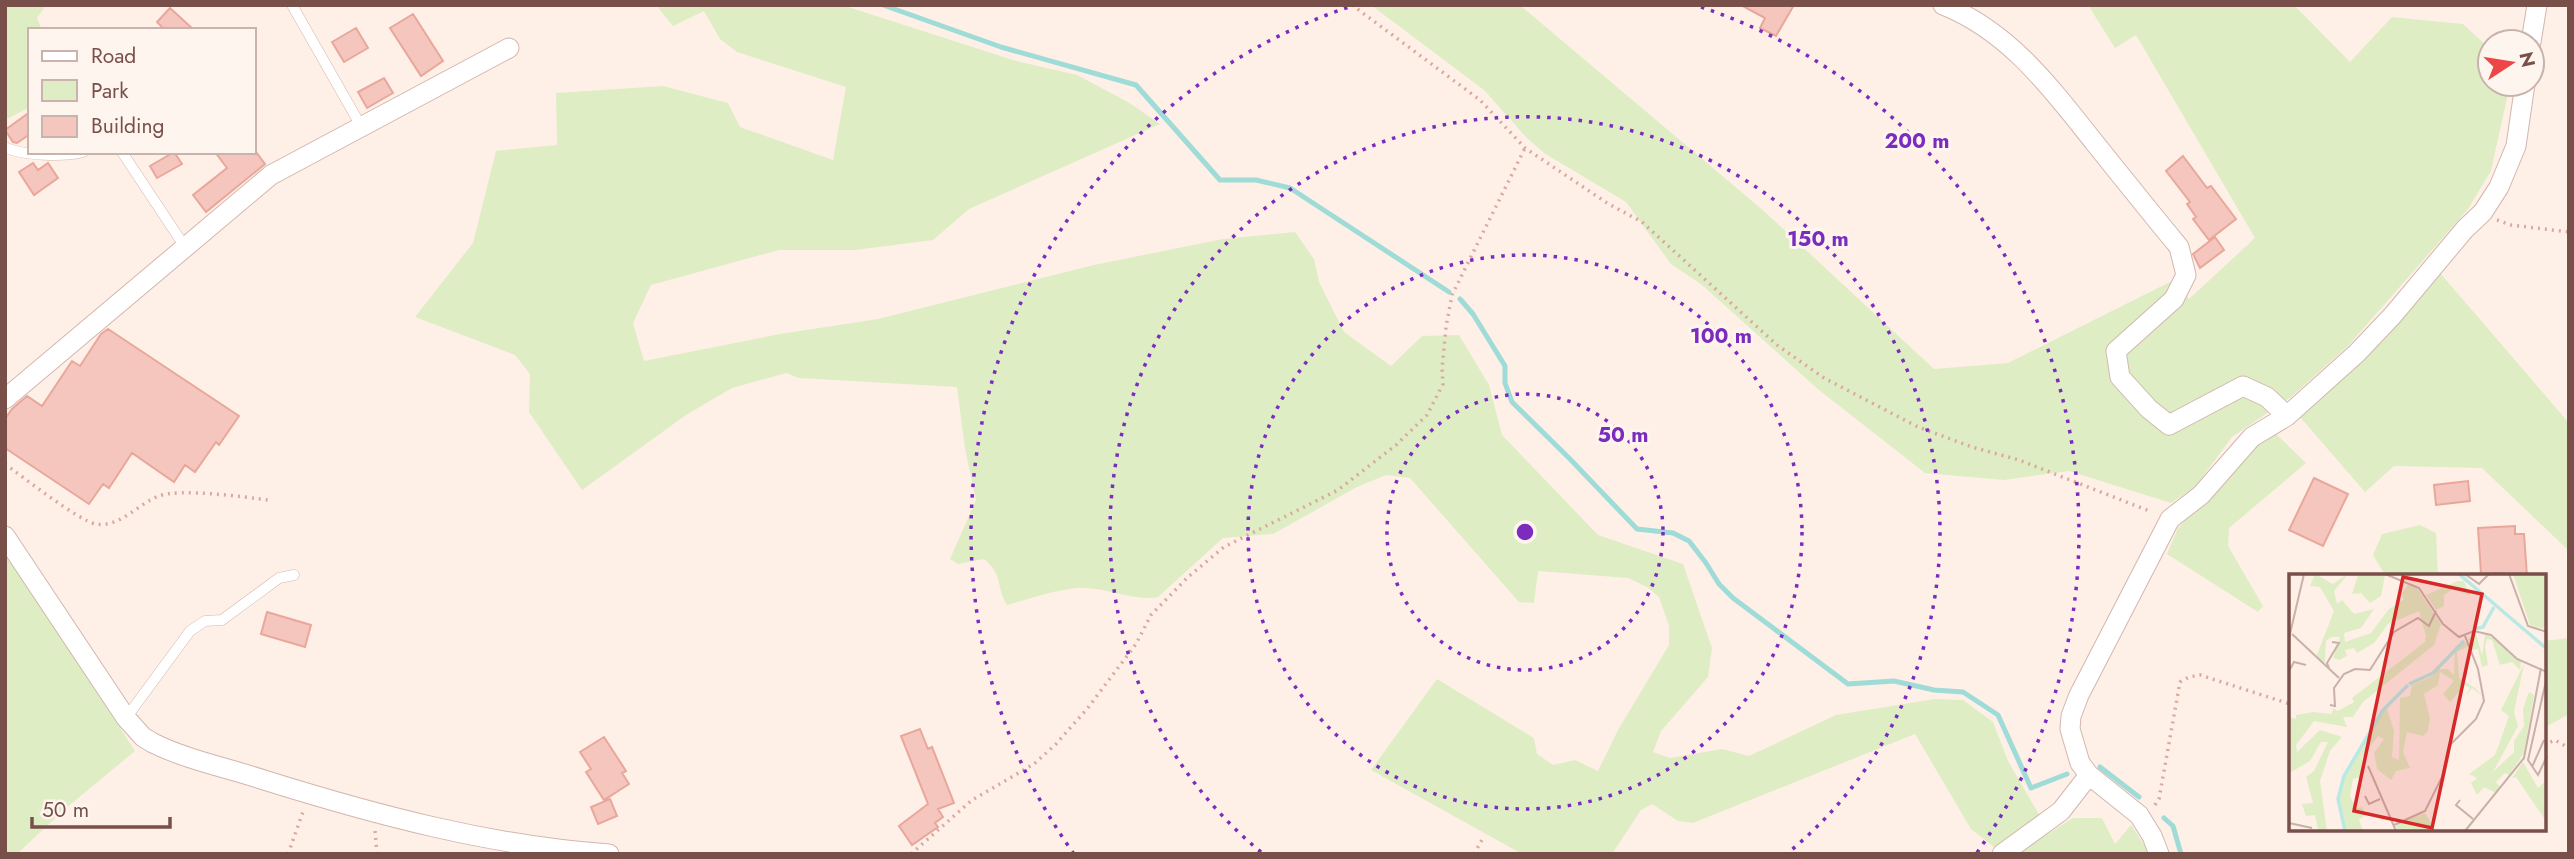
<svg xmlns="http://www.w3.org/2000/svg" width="2574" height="859" font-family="Jost,sans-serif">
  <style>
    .green { fill: #deedc4 }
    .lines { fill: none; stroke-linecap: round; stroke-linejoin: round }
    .stream { stroke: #9fdbd7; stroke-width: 5 }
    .building { fill: #f5c6bd; stroke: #e9a79c; stroke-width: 2 }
    .lane-casing { stroke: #d3b6ae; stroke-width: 11 }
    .street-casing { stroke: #d3b6ae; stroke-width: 21 }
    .path { stroke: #daa89f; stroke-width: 3.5; stroke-dasharray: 2 5; stroke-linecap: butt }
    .lane { stroke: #fff; stroke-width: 10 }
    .street { stroke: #fff; stroke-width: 19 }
    .ring { fill: none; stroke: #7b2cbf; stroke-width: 3.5; stroke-dasharray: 3.5 7 }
    .inset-river { fill: none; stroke: #bae9e5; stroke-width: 3.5 }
    .inset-road { fill: none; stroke: #c9b0a8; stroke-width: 2 }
    .view { fill: #d62828; fill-opacity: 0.15; stroke: #d62828; stroke-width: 3.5 }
    .inset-edge { fill: none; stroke: #794f49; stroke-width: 3.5 }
    .centre { fill: #7b2cbf; stroke: #fff5ef; stroke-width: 3.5 }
    .ring-label { font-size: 21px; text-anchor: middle; font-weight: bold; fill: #7b2cbf; stroke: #fff5ef; stroke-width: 6; stroke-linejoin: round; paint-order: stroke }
  </style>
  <rect width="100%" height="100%" fill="#fef0e7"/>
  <!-- green -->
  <path class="green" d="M 5,5 L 46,5 L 37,18 L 42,30 L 30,30 L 30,107 L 5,120 Z
    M 656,5 L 842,5 L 1016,61 L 1077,75 L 1128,102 L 1160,124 L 969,209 L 933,240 L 855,250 L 779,250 L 651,285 L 633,323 L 644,361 L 780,334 L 878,319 L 1094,265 L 1223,239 L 1295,232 L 1314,259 L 1319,282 L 1344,332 L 1391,366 L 1422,336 L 1459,335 L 1489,385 L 1502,435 L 1598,535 L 1683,564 L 1712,648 L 1708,677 L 1661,731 L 1653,752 L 1670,758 L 1722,749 L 1749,756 L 1836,715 L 1935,699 L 1963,700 L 1993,722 L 2008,761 L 2041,818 L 2012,842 L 1994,847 L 1971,829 L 1915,734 L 1693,823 L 1678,821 L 1652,804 L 1641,810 L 1612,854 L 1522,854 L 1371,770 L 1437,679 L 1534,738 L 1537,754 L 1553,765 L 1575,760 L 1598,771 L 1618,730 L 1669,645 L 1669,626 L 1659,597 L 1647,587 L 1628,578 L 1538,571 L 1534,603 L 1519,602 L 1410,478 L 1386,475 L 1357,487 L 1273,534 L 1223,538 L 1158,597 C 1132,602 1105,586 1077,588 C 1054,590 1030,599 1007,605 C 995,584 1004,576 984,559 L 958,564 L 950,559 L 976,500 L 965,449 L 957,387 L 799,378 L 786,373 L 732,388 L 686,415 L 582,490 L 529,412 L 530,374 L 515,355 L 415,317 L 473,243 L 496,151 L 557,145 L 556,93 L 663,86 L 728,103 L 740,127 L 833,160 L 846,87 L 737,52 L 720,39 L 704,11 L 673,26 Z
    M 1371,5 L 1520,5 L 1765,212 L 1934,369 L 2008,363 L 2174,280 L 2189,299 L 2255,238 L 2136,35 L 2115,48 L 2088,5 L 2294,5 L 2350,62 L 2392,17 L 2463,24 L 2490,49 L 2490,84 L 2510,84 L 2491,171 L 2468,209 L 2348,346 L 2291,397 L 2232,437 L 2195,487 L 2171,503 L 2069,471 L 2004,480 L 1925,473 L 1819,390 L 1702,285 L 1671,264 L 1626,202 L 1544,153 L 1527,138 L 1484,90 Z
    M 2440,273 L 2569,423 L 2569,551 L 2482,468 L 2394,466 L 2365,492 L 2300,417 Z
    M 2275,433 L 2306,463 L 2229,528 L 2228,546 L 2263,606 L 2258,612 L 2167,554 L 2178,528 L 2254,447 Z
    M 2420,525 L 2436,533 L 2438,575 L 2385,575 L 2373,555 L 2382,534 Z
    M 5,549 L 135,751 L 66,808 L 17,854 L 5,854 Z
    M 2569,638 L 2569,714 L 2544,728 L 2544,641 Z
    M 2073,818 L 2102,818 L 2115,844 L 2131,825 L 2150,854 L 2016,854 Z"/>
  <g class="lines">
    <!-- stream -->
    <path class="stream" d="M 883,5 L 1001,47 L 1136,85 L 1220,180 L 1256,180 L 1290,188 L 1449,292
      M 1460,299 L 1473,314 L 1505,366 L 1505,383 L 1512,402 L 1569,458 L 1637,529 L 1673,533 L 1689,541 L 1706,563 L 1719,584 L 1733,598 L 1848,684 L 1894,681 L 1934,690 L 1963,692 L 1998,715 L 2031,788 L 2067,774
      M 2100,767 L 2139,797
      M 2164,818 L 2173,826 L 2181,854"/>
  </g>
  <!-- building -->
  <path class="building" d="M 1741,5 L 1794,5 L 1776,36 L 1760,28 L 1765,18 Z
    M 170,8 L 194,30 L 165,30 L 157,22 Z
    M 413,14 L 443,61 L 421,76 L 390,28 Z
    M 356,28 L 368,48 L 344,62 L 332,42 Z
    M 384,78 L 393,93 L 367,108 L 358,92 Z
    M 30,112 L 30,134 L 17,143 L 13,142 L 5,130 Z
    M 174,152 L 182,164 L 157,178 L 150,166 Z
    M 215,152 L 256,152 L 265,164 L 206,212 L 193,195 L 227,168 Z
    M 2183,156 L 2207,188 L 2211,186 L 2236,219 L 2209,240 L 2193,219 L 2196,217 L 2187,204 L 2190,202 L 2166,171 Z
    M 33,163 L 38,170 L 48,163 L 58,178 L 34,195 L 19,172 Z
    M 2215,237 L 2224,250 L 2200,268 L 2193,254 Z
    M 108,329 L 239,416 L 219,445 L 216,442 L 195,472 L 185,465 L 174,482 L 132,453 L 109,488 L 103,484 L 89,504 L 5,448 L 5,419 L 12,409 L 27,396 L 42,406 L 72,361 L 80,366 L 101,334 Z
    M 2314,478 L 2348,494 L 2323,546 L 2289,530 Z
    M 2468,481 L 2470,501 L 2436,505 L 2434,485 Z
    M 2515,526 L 2515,534 L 2524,534 L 2527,576 L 2501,576 L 2501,573 L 2481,574 L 2478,528 Z
    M 267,612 L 311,625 L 305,647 L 261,634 Z
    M 920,729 L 928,749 L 932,747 L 954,803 L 938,809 L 943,817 L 935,823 L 938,827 L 912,845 L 899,826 L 928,804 L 901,736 Z
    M 604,737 L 626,771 L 622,773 L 629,784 L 604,800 L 586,772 L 591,769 L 580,752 Z
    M 610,799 L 617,816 L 598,824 L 591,807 Z"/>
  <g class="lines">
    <defs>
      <path id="lane" d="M 292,5 L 361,126
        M 5,147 C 22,156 65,157 83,152
        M 122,152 L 185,247
        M 126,718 L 190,631 L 205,621 L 222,620 L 279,578 L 294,575"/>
      <path id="street" d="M 1943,5 C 2009,31 2051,88 2094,142 C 2122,177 2150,212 2179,247 L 2186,275 L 2174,299 L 2116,351 L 2120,377 L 2149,409 L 2169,425 L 2243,386 L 2267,397 L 2287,416
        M 2531,42 L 2537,5
        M 5,399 L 271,175 L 509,48
        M 5,536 L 126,718 L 143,737 L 153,743 C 187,760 228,768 264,780 C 376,815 492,846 609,854
        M 2002,854 L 2061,811 L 2089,775
        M 2159,854 L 2152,836 L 2139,815 L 2089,775 L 2080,763 L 2070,729 L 2071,716 L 2079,695 L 2170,519 L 2201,495 L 2252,437 L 2287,416 L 2357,353 L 2393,315 L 2465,229 L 2483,212 L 2499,187 L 2516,146 L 2525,84"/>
    </defs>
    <!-- lane casing -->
    <use href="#lane" class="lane-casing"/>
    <!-- street casing -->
    <use href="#street" class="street-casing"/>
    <!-- path -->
    <path class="path" d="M 1352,5 L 1480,100 L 1525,148 L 1607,203 L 1642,222 L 1777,345 L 1824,378 L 1918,427 L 1972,447 L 2019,460 L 2152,512
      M 2497,220 L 2511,225 L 2569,232
      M 5,464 C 23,477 79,521 96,524 C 120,528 139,503 159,496 C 180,488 244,497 268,500
      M 2544,745 L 2555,740 L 2569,748
      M 2155,805 L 2159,799 L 2180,682 L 2189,677 L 2200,675 L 2290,704
      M 375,831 L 377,854
      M 288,854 L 304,809
      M 911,854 L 972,800 L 1034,764 L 1056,744 L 1087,709 L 1136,644 L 1151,615 L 1188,577 L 1224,547 L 1338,490 L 1396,445 L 1427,415 L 1443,384 L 1442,369 L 1446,327 L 1452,295 L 1525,148
      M 1474,854 L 1483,838"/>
    <!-- lane -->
    <use href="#lane" class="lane"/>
    <!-- street -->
    <use href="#street" class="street"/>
  </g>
  <!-- distance rings -->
  <g class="ring">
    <circle cx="1525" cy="532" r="138"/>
    <circle cx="1525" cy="532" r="277"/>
    <path d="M1261 852A415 415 0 1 1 1789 852"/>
    <path d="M1074 854A554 554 0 0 1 1349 7M1701 7A554 554 0 0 1 1976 854"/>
  </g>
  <!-- overview -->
  <g transform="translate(2289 574)">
    <rect width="257" height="257" fill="#fef0e7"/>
    <path d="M 26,0 L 44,10 L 59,0 L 45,17 L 48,30 L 53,26 L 65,40 L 85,35 L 72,54 L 55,59 L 56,68 L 82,59 L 100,35 L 115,25 L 112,20 L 120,10 L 128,14 L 152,50 L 145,71 L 74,128 L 64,143 L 54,143 L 58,153 L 25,147 L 7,171 L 8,178 L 31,156 L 53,163 L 41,177 L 31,207 L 38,257 L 29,255 L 26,241 L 17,242 L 13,230 L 24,229 L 17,203 L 25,197 L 39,168 L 32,168 L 21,187 L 0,199 L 0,143 L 7,145 L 7,141 L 24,138 L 43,140 L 44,134 L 49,137 L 65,128 L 63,124 L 136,68 L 137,62 L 130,37 L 99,50 L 85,69 L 68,79 L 65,74 L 56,76 L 58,82 L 50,86 L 44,84 L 51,63 L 42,63 L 37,67 L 36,89 L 27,83 L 45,37 L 31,13 L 21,12 ZM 224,0 L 257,0 L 257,55 L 241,51 ZM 69,1 L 96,1 L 92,22 L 81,29 L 72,19 L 63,20 ZM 168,7 L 175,7 L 180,21 L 164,15 L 155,21 L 155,32 L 147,36 L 137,21 ZM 187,59 L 193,82 L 196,60 L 205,65 L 232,88 L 231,96 L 223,88 L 211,91 L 203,66 L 198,65 L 196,73 L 199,91 L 193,93 L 189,75 L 182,76 L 179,65 ZM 179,68 L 180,72 L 168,78 L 170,104 L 186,114 L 194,123 L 183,114 L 176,123 L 181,114 L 176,111 L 161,128 L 154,120 L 165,107 L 151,98 L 149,111 L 135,120 L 141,144 L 139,157 L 134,162 L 118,158 L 114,178 L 121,194 L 107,197 L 102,206 L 88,195 L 85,179 L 95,165 L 89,162 L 73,183 L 72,203 L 64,205 L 61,222 L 67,234 L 74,233 L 76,241 L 70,246 L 74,257 L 57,257 L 49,229 L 55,204 L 92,141 L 98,134 L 105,157 L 103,183 L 110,186 L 111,124 L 121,122 L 123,111 L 144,102 L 148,95 L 159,95 L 165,101 L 166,72 ZM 235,90 L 225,138 L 229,152 L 204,198 L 225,178 L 225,167 L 235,152 L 234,135 L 240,118 L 245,121 L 235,179 L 220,201 L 216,199 L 207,208 L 211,213 L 207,219 L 195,213 L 188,221 L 182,209 L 188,204 L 180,200 L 206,181 L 220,142 L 212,136 ZM 234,188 L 249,214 L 257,207 L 257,247 L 227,203 L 223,204 ZM 136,239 L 147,257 L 108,257 L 107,250 Z" fill="#deedc4"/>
    <path class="inset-river" d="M 170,0 L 258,75M 185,55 L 194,53 L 205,33M 120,110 L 144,99 L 175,67M 56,257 L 49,225 L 55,202 L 94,136 L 119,111"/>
    <path class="inset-road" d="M 96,0 L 130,14 L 154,50 L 170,63 L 185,57 L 202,61 L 228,85 L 258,98M 176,0 L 190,10 L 200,0M 220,0 L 239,52 L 258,58M 3,60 L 50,104M 0,64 L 15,0M 40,94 L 38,89 L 50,69 L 43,68M 0,97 L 5,88 L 17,91M 257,107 L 239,186 L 249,201 L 258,182M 41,131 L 46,132 L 45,114 L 55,100 L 66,95 L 81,96 L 105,58 L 129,44 L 140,52 L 147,37M 79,192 L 107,257M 243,193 L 255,166M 76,222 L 80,230 L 91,225M 171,226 L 167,231 L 184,245M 0,249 L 23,254M 105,251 L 136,237 L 153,203 L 160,172 L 187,145 L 195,127 L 189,95 L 176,62M 176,257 L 235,184 L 252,94"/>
    <path class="view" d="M 114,3 L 193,20 L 143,254 L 65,237 Z"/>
    <rect width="257" height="257" class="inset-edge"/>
  </g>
  <circle cx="1525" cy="532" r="10" class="centre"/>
  <g class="ring-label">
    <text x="1917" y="148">200 m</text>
    <text x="1818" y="246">150 m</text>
    <text x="1721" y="343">100 m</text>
    <text x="1623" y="442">50 m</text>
  </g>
  <!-- border -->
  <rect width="2574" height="859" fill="none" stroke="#794f49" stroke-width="14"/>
  <!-- legend -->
  <rect x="28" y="28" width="228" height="126" fill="#fff5ef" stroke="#c9b3ad" stroke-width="2"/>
  <rect x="42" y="51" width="35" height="10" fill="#ffffff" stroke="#c9b3ad" stroke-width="2"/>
  <text x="91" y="63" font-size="21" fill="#794f49">Road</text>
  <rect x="42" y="80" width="35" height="21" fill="#deedc4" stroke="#c9b3ad" stroke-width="2"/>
  <text x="91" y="98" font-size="21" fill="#794f49">Park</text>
  <rect x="42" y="116" width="35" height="21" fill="#f5c6bd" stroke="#c9b3ad" stroke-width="2"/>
  <text x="91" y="133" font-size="21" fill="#794f49">Building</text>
  <!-- north arrow -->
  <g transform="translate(2511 63) rotate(78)"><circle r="33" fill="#fff5ef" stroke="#c9b3ad" stroke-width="2"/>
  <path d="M0-5L12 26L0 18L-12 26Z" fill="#ee4547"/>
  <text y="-10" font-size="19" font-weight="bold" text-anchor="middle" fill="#794f49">N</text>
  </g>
  <!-- scale -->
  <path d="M32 817v10h138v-10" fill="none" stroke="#794f49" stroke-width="3.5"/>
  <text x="42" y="817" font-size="21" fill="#794f49" stroke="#fff5ef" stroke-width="5" paint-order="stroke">50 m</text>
</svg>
